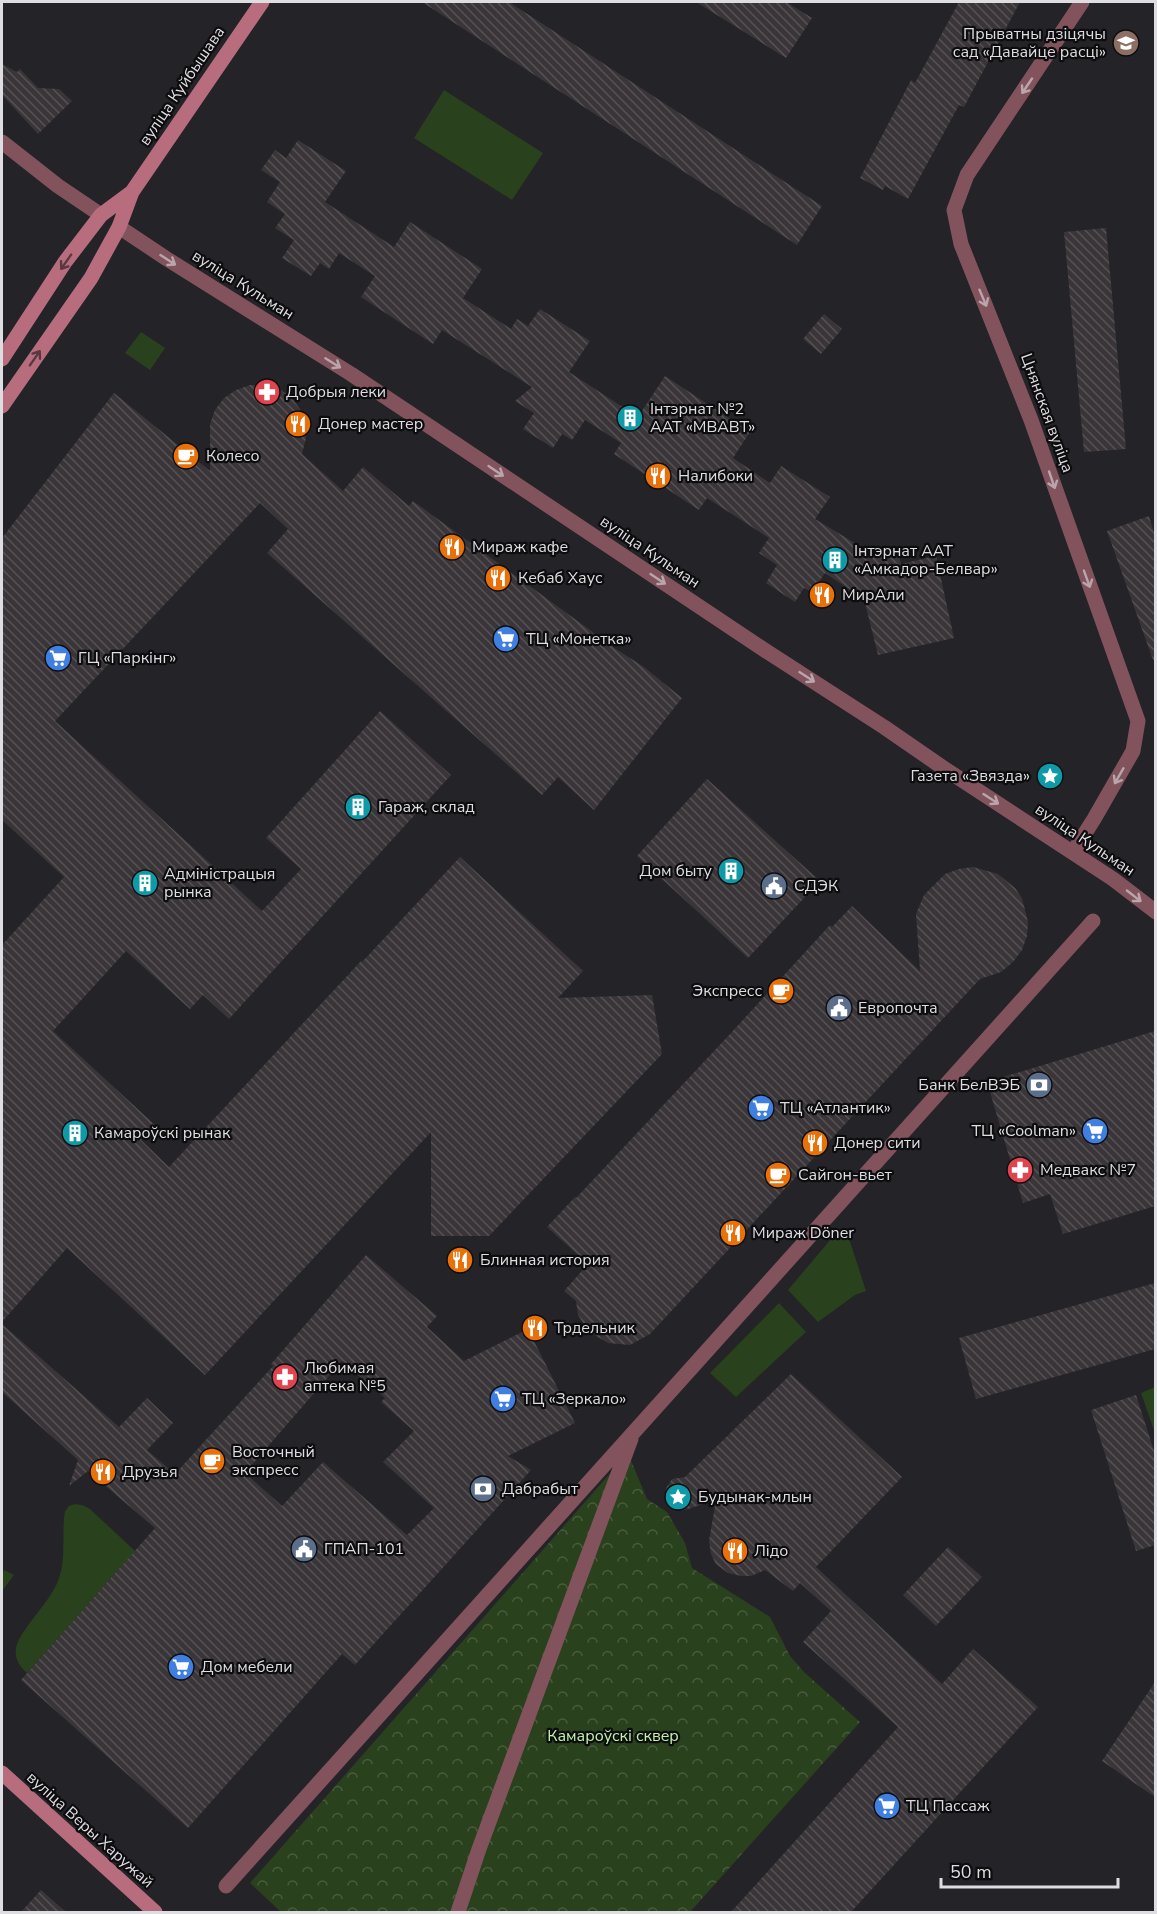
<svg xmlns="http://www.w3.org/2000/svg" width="1157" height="1914" font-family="'Nunito Sans',sans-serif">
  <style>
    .green { fill: #2a411d }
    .park { fill: url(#park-crowns) }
    .building { fill: url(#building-back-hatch); fill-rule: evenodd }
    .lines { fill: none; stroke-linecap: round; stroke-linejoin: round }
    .pedestrian { stroke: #82535d; stroke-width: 15 }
    .minor { stroke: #82535d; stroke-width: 15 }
    .secondary { stroke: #b76d7e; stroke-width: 15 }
    .oneway { stroke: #b9a6ad }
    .oneway2 { stroke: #593841 }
    .labels { text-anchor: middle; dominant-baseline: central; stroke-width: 4.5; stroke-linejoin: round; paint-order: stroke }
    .poi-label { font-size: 16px; fill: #dedee2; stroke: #0d0d0f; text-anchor: start }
    .street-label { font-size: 16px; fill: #dedee2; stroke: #0d0d0f }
    .park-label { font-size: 16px; fill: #c1f3a8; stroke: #0d0d0f }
  </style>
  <defs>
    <pattern id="park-crowns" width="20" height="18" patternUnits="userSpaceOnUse" patternTransform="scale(1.5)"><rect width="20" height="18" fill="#2a411d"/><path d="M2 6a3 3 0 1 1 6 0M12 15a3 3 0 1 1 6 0" fill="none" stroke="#485c3e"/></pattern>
    <pattern id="building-back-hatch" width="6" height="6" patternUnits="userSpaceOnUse" patternTransform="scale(1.5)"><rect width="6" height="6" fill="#3a3538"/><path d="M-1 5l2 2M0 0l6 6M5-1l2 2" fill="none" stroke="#565254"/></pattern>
  </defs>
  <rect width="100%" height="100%" fill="#232328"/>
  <!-- green -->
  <path class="green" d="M 444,90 L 543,153 L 512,200 L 414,138 Z
    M 141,332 L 165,348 L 150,370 L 125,353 Z
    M 848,1235 L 866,1291 L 855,1295 L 818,1322 L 788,1290 L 831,1239 Z
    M 779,1303 L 806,1332 L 736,1397 L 710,1373 Z
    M 1155,1387 L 1156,1387 L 1155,1433 L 1141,1393 Z
    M 75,1504 L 82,1505 L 90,1509 L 135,1551 L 27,1673 C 20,1667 14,1659 16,1648 C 19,1631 50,1602 58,1581 C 67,1558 61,1534 65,1511 L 69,1506 Z
    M 4,1570 L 14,1575 L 2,1591 L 2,1575 Z"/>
  <!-- park -->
  <path class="park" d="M 628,1453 L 647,1499 L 667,1512 L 685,1543 L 692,1568 L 770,1617 L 790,1656 L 804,1672 L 860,1722 L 690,1912 L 281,1912 L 250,1883 Z"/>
  <!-- building -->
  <path class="building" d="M 422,2 L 509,2 L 822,206 L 797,245 Z
    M 696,2 L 786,2 L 812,18 L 786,58 Z
    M 959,2 L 1020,2 L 964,107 L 959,105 L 908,199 L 885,186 L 883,190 L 860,178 L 911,80 L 915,83 Z
    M 2,64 L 17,72 L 20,69 L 38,88 L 59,89 L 72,101 L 38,134 L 2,95 Z
    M 298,140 L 346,171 L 325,202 L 394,247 L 410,222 L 482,269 L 463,298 L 511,329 L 517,319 L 528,326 L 540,309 L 590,341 L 569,372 L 638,417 L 665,376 L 750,432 L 733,458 L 770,483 L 781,466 L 830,497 L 815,519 L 873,554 L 898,549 L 901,564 L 936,556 L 954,638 L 878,655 L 864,599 L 825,573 L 812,592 L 804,588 L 795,602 L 766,583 L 777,565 L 759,553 L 769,538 L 707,498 L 699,510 L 614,454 L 621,443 L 585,420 L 572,440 L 562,434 L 553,448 L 523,429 L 534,413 L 515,401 L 532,387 L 442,330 L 433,344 L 361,297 L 375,276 L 339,253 L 329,269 L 320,263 L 311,276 L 282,258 L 294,240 L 275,228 L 285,214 L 267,202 L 280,182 L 261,170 L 275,150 L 286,158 Z
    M 1106,228 L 1126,449 L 1084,452 L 1064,232 Z
    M 824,314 L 842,329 L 821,354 L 803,339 Z
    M 250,385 L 265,385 L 279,389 L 291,397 L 300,409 L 305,423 L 306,438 L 302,454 L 343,491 L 363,467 L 409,506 L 413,501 L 616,649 L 644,667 L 682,698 L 594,810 L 558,777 L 542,795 L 267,553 L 288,529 L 260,503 L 55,721 L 262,911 L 301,869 L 266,838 L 380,711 L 451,775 L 229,1019 L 203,995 L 190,1009 L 126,951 L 53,1031 L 155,1125 L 141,1140 L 169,1167 L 361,961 L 362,962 L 460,857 L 583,971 L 558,998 L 652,995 L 662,1054 L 489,1236 L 431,1236 L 431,1132 L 205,1375 L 67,1248 L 2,1322 L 2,945 L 64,877 L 2,820 L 2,538 L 114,393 L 210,471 L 210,424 L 215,410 L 224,398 L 236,390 Z
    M 1149,516 L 1155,536 L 1155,660 L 1153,660 L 1107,531 Z
    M 707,779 L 820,881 L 748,958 L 637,856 Z
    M 973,867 L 998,874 L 1015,888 L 1022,898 L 1028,922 L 1027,936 L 1022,950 L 1013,962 L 1001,972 L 980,979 L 650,1334 L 630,1345 L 608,1343 L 588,1331 L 578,1315 L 576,1301 L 564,1291 L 588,1264 L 547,1227 L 575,1197 L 576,1198 L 730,1034 L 830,925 L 832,927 L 852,906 L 920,971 L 916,914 L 924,895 L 945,874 L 959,869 Z
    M 1155,1031 L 1155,1206 L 1063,1234 L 1050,1194 L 1023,1203 L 987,1082 Z
    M 366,1255 L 437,1316 L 427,1327 L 464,1361 L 528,1329 L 575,1423 L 508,1456 L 531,1470 L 355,1665 L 342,1654 L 188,1828 L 21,1680 L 155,1528 L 88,1471 L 69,1486 L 78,1460 L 2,1392 L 2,1324 L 119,1427 L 147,1398 L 173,1423 L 147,1450 L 175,1474 L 273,1366 L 271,1364 ZM 342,1361 L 385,1398 L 381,1402 L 414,1431 L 383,1462 L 434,1508 L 407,1535 L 323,1462 L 282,1506 L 245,1473 Z
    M 1155,1283 L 1155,1349 L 976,1399 L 959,1338 Z
    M 791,1374 L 902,1477 L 816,1567 L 942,1684 L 973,1649 L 1038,1707 L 851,1912 L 731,1912 L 898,1727 L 803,1642 L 831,1611 L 800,1583 L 793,1591 L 765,1570 L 751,1576 L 741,1576 L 728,1573 L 716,1564 L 711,1554 L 709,1541 L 716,1500 L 685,1510 L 675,1509 L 669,1504 L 666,1495 L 666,1488 L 672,1479 L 685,1477 Z
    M 1136,1395 L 1155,1454 L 1155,1545 L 1136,1551 L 1091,1410 Z
    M 948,1547 L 982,1577 L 936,1626 L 903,1595 Z
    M 1155,1682 L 1155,1797 L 1102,1761 Z
    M 41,1890 L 66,1912 L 21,1912 Z"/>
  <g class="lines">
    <!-- pedestrian -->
    <path class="pedestrian" d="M 226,1886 L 1093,921
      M 458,1912 L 479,1849 L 631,1439"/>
    <!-- minor -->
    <path class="minor" d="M 2,142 L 58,186 L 101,215
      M 119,227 L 167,259 L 351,374 L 766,651 L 884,727 L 942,767 L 1113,879 L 1156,912
      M 1073,852 L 1094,819 L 1133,751 L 1138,721 L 1031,420 L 961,244 L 954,210 L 967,175 L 1082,2"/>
    <!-- secondary -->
    <path class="secondary" d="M 2,359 L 65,262 L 101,215 L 132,192
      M 2,406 L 91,278 L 119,227 L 132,192 L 262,2
      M 2,1773 L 155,1912"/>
  </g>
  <!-- one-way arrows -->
  <defs><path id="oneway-shaft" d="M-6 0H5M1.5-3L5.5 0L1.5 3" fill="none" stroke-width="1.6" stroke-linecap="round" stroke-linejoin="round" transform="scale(1.5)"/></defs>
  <g class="oneway">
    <use href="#oneway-shaft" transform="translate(1027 86) rotate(124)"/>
    <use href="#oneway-shaft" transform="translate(168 260) rotate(33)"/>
    <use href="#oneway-shaft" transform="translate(983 298) rotate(67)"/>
    <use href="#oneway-shaft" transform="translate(333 363) rotate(32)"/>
    <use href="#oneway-shaft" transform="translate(496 471) rotate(34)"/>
    <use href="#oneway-shaft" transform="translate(1052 480) rotate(71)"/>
    <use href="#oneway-shaft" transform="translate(658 579) rotate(34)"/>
    <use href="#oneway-shaft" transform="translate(1087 579) rotate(70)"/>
    <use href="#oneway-shaft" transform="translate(807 677) rotate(33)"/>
    <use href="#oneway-shaft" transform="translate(1119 776) rotate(120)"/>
    <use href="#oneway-shaft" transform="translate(991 799) rotate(33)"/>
    <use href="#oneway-shaft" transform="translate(1134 896) rotate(38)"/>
  </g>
  <g class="oneway2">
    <use href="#oneway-shaft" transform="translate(66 262) rotate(125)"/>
    <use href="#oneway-shaft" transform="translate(35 358) rotate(-55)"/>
  </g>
  <!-- icons -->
  <defs>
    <symbol id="school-disc" viewBox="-11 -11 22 22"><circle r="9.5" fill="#8d6e63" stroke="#0d0d0f"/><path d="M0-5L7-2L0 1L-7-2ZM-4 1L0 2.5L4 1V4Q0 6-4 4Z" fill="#fff"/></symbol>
    <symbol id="pharmacy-disc" viewBox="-11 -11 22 22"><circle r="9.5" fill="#e0444e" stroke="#0d0d0f"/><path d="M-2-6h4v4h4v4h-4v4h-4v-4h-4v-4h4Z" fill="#fff"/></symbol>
    <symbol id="building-disc" viewBox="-11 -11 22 22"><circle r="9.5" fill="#0f9aa8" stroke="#0d0d0f"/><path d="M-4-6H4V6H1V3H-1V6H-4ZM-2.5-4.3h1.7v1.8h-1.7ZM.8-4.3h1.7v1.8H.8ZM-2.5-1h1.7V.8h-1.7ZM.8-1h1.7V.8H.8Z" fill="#fff"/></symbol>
    <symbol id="restaurant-disc" viewBox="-11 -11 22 22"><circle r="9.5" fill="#e8710a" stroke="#0d0d0f"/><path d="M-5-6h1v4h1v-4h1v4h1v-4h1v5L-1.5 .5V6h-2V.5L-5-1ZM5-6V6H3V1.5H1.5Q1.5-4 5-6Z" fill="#fff"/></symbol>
    <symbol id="cafe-disc" viewBox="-11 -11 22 22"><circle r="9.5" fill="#e8710a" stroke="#0d0d0f"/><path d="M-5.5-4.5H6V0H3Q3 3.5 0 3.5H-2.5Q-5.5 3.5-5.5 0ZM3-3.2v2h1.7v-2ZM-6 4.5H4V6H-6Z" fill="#fff"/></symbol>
    <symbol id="supermarket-disc" viewBox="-11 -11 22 22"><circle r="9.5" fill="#3f7fe0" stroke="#0d0d0f"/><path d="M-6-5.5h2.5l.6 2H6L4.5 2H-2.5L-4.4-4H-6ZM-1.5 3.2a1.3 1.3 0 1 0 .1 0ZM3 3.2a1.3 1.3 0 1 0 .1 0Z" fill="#fff"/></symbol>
    <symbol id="sight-disc" viewBox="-11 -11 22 22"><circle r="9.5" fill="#0f9aa8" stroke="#0d0d0f"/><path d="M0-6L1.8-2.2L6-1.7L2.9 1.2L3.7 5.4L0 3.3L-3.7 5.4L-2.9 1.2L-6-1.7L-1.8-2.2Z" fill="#fff"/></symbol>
    <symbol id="civic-disc" viewBox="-11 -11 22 22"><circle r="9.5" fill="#5c6f8a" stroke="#0d0d0f"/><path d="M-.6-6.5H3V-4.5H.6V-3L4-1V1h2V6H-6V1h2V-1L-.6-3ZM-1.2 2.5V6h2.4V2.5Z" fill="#fff"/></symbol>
    <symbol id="bank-disc" viewBox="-11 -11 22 22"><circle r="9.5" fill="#5c6f8a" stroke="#0d0d0f"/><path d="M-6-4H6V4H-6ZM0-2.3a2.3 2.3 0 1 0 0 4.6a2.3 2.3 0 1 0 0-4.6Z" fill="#fff"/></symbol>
  </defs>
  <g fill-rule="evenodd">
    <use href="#school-disc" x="1111" y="28" width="30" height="30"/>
    <use href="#pharmacy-disc" x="252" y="377" width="30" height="30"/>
    <use href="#building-disc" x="615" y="403" width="30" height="30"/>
    <use href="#restaurant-disc" x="283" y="409" width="30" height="30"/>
    <use href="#cafe-disc" x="171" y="441" width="30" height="30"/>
    <use href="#restaurant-disc" x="643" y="461" width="30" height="30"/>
    <use href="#restaurant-disc" x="437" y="532" width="30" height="30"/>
    <use href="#building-disc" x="820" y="545" width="30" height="30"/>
    <use href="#restaurant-disc" x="483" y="563" width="30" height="30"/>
    <use href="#restaurant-disc" x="807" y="580" width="30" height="30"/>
    <use href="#supermarket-disc" x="491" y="624" width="30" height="30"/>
    <use href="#supermarket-disc" x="43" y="643" width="30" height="30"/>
    <use href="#sight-disc" x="1035" y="761" width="30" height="30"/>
    <use href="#building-disc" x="343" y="792" width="30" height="30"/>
    <use href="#building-disc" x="716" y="856" width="30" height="30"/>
    <use href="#building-disc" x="130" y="868" width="30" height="30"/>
    <use href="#civic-disc" x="759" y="871" width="30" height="30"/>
    <use href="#cafe-disc" x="766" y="976" width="30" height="30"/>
    <use href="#civic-disc" x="824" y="993" width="30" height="30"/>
    <use href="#bank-disc" x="1024" y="1070" width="30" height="30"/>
    <use href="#supermarket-disc" x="746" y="1093" width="30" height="30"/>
    <use href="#supermarket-disc" x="1080" y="1116" width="30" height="30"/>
    <use href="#building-disc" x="60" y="1118" width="30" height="30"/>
    <use href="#restaurant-disc" x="800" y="1128" width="30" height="30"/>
    <use href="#pharmacy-disc" x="1005" y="1155" width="30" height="30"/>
    <use href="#cafe-disc" x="763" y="1160" width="30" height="30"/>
    <use href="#restaurant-disc" x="718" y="1218" width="30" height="30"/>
    <use href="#restaurant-disc" x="445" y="1245" width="30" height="30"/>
    <use href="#restaurant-disc" x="520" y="1313" width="30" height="30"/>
    <use href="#pharmacy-disc" x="270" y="1362" width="30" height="30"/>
    <use href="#supermarket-disc" x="488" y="1384" width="30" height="30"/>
    <use href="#cafe-disc" x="197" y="1446" width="30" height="30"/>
    <use href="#restaurant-disc" x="88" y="1457" width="30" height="30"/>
    <use href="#bank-disc" x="468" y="1474" width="30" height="30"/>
    <use href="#sight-disc" x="663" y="1482" width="30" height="30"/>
    <use href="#civic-disc" x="289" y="1534" width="30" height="30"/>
    <use href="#restaurant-disc" x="720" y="1536" width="30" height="30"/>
    <use href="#supermarket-disc" x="166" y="1652" width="30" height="30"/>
    <use href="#supermarket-disc" x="872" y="1791" width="30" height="30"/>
  </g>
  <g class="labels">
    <!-- poi labels -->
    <g class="poi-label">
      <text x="1106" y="34" text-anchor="end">Прыватны дзіцячы<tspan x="1106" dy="18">сад «Давайце расці»</tspan></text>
      <text x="286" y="392">Добрыя леки</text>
      <text x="650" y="409">Інтэрнат №2<tspan x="650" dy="18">ААТ «МВАВТ»</tspan></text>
      <text x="318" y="424">Донер мастер</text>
      <text x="206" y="456">Колесо</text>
      <text x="678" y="476">Налибоки</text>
      <text x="472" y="547">Мираж кафе</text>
      <text x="854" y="551">Інтэрнат ААТ<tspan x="854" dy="18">«Амкадор-Белвар»</tspan></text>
      <text x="518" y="578">Кебаб Хаус</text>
      <text x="842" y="595">МирАли</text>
      <text x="526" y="639">ТЦ «Монетка»</text>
      <text x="78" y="658">ГЦ «Паркінг»</text>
      <text x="1030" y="776" text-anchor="end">Газета «Звязда»</text>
      <text x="378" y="807">Гараж, склад</text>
      <text x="712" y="871" text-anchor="end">Дом быту</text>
      <text x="164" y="874">Адміністрацыя<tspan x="164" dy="18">рынка</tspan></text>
      <text x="794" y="886">СДЭК</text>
      <text x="762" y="991" text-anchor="end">Экспресс</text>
      <text x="858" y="1008">Европочта</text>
      <text x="1020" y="1085" text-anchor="end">Банк БелВЭБ</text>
      <text x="780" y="1108">ТЦ «Атлантик»</text>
      <text x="1076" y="1131" text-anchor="end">ТЦ «Coolman»</text>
      <text x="94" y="1133">Камароўскі рынак</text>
      <text x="834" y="1143">Донер сити</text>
      <text x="1040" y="1170">Медвакс №7</text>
      <text x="798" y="1175">Сайгон-вьет</text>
      <text x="752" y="1233">Мираж Döner</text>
      <text x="480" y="1260">Блинная история</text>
      <text x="554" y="1328">Трдельник</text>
      <text x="304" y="1368">Любимая<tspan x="304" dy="18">аптека №5</tspan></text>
      <text x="522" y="1399">ТЦ «Зеркало»</text>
      <text x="232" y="1452">Восточный<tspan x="232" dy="18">экспресс</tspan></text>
      <text x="122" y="1472">Друзья</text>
      <text x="502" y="1489">Дабрабыт</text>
      <text x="698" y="1497">Будынак-млын</text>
      <text x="324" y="1549">ГПАП-101</text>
      <text x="754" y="1551">Лідо</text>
      <text x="201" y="1667">Дом мебели</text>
      <text x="906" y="1806">ТЦ Пассаж</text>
    </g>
    <!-- street labels -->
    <g class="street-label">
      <text transform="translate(182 86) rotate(-56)">вуліца Куйбышава</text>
      <text transform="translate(243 285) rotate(32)">вуліца Кульман</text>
      <text transform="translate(1047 413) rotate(70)">Цнянская вуліца</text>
      <text transform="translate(650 552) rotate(34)">вуліца Кульман</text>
      <text transform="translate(1085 840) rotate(34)">вуліца Кульман</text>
      <text transform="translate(90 1830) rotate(42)">вуліца Веры Харужай</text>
    </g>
    <!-- park labels -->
    <g class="park-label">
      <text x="613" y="1736">Камароўскі сквер</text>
    </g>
  </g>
  <!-- border -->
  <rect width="1157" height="1914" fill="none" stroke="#dedee2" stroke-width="6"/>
  <!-- scale -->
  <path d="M941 1878v9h177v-9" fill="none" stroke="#dedee2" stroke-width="3"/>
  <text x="950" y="1878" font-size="18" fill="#dedee2" stroke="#0d0d0f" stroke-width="4.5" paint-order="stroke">50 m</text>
</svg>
